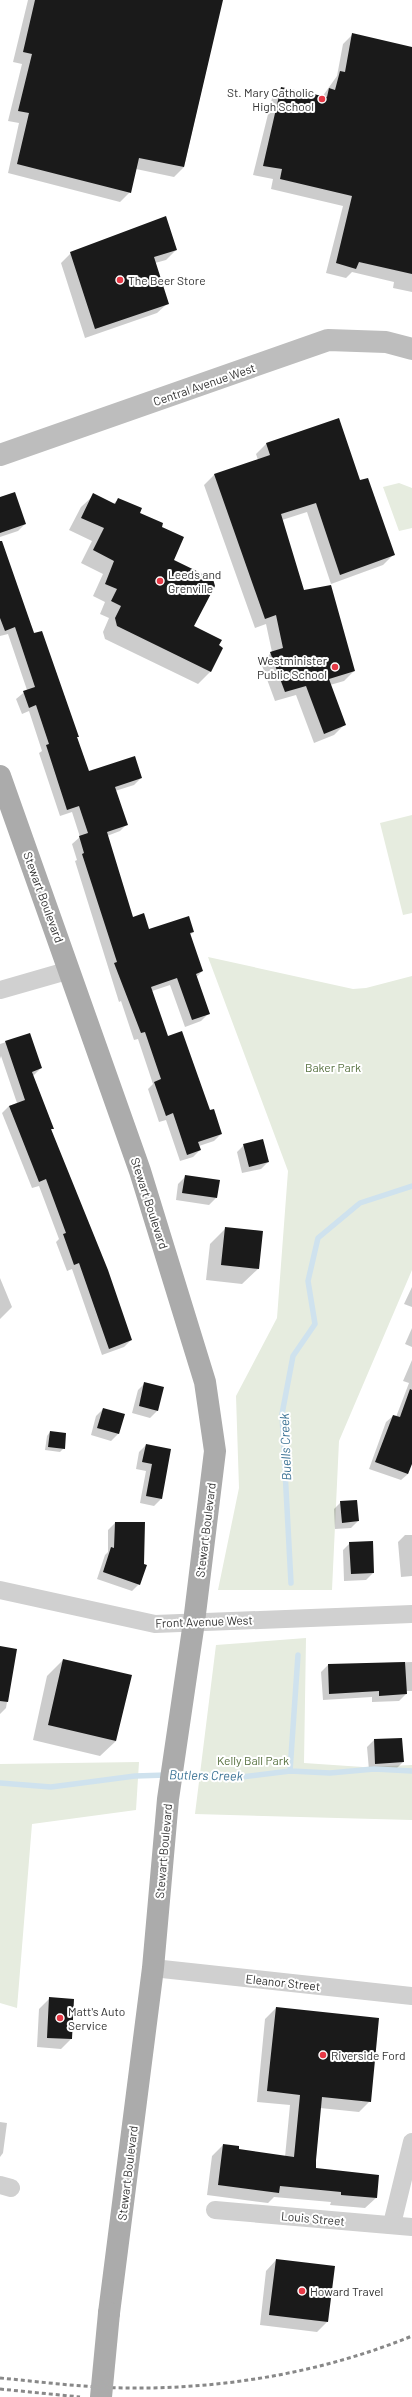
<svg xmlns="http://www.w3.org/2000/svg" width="412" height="2397" font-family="Barlow,sans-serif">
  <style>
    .green { fill: #e6ecdf }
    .shadow { fill: #0003 }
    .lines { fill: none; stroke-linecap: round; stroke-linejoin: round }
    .stream { stroke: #cfe2ee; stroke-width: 5.5 }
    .building { fill: #1a1a1a }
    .street { stroke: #d0d0d0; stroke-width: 18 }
    .secondary { stroke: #bdbdbd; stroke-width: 22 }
    .primary { stroke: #ababab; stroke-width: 22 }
    .rail { stroke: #888; stroke-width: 3; stroke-dasharray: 4 3; stroke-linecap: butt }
    .primary-bridge { stroke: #ababab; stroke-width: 22 }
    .poi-dot { fill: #e63946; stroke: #fff; stroke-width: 1.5 }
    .labels { text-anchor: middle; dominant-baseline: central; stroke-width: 4; stroke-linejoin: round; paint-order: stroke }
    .poi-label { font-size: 12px; fill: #333; stroke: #fff; text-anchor: start }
    .street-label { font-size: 12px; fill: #333; stroke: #fff }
    .park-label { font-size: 12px; fill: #56703f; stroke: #fff }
    .water-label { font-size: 13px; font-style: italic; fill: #3f7597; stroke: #fff }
  </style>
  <rect width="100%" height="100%" fill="#fff"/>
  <!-- green -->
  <path class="green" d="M 399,483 L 412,488 L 412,528 L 399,531 L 383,487 Z
    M 412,815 L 412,913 L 403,915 L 380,823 Z
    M 208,957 L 353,989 L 366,988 L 412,976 L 412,1270 L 339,1441 L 332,1590 L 218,1590 L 239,1488 L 236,1396 L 277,1318 L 288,1171 Z
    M 306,1638 L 304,1763 L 363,1767 L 412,1765 L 412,1820 L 195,1814 L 216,1645 Z
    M 139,1762 L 136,1810 L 32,1824 L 17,2008 L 0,2003 L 0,1764 Z"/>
  <!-- shadow -->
  <path class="shadow" d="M 28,0 L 222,0 L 184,167 L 174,177 L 136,169 L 130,192 L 120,202 L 8,173 L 19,123 L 8,121 L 22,64 L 13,62 Z
    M 353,34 L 412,48 L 412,292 L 393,288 L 394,282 L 352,272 L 346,278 L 326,273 L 343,206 L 271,189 L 273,179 L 253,175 L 272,98 L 282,88 L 322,97 L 337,76 L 343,44 Z
    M 176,250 L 166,260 L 155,263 L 168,303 L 157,313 L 85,338 L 61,263 L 71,253 Z
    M 338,420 L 359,481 L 393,555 L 383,565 L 331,584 L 307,512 L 282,520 L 303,591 L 354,671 L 344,681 L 330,685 L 344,725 L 334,735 L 314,743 L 296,695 L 275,701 L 261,663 L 272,652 L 266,624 L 255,628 L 204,485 L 214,475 L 258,460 L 256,454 L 266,444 Z
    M 94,495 L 113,504 L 119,499 L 161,527 L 193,626 L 218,646 L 211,671 L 198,684 L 105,639 L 103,632 L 109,618 L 100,614 L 105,602 L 93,596 L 103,574 L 81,563 L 92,541 L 69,530 L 81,507 Z
    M 0,498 L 25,524 L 18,531 L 0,537 Z
    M 0,552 L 78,736 L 76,738 L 88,772 L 141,778 L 134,785 L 115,791 L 127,824 L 120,831 L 107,836 L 132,918 L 148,930 L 193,932 L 190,935 L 202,971 L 196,978 L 208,1014 L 201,1021 L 185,1027 L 170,985 L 152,991 L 167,1037 L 221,1134 L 214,1141 L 199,1146 L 200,1150 L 193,1157 L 180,1161 L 166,1120 L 159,1122 L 148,1089 L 153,1084 L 138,1039 L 134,1040 L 121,1001 L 119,1002 L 75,861 L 77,860 L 72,844 L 80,837 L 72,812 L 60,816 L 39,753 L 42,751 L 29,711 L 22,714 L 16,699 L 27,690 L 8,634 L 0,636 Z
    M 30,1034 L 41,1068 L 33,1076 L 53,1128 L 51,1130 L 131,1340 L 124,1347 L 102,1355 L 72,1269 L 67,1271 L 56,1242 L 59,1239 L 39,1186 L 32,1188 L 2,1113 L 9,1106 L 17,1103 L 1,1056 L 0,1059 L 0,1044 Z
    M 244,1145 L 268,1162 L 261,1169 L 242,1173 L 237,1152 Z
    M 185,1177 L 216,1198 L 209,1205 L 176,1200 L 178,1184 Z
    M 226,1228 L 258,1269 L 242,1284 L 206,1280 L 210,1244 Z
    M 0,1278 L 12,1307 L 0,1319 Z
    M 412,1287 L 412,1307 L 404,1304 Z
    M 412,1328 L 412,1347 L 405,1344 Z
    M 412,1360 L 412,1461 L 408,1474 L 401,1480 L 369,1469 L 386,1422 L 393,1416 L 396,1417 L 409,1383 L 403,1381 Z
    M 145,1383 L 157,1411 L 150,1418 L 132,1413 L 138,1390 Z
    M 103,1409 L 123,1415 L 118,1434 L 111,1441 L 91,1435 L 96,1416 Z
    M 50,1432 L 64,1448 L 60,1452 L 45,1450 L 47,1436 Z
    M 146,1445 L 170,1450 L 161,1499 L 154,1506 L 140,1503 L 146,1471 L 136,1469 L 139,1452 Z
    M 341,1502 L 358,1521 L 351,1528 L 335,1529 L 334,1509 Z
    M 115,1523 L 139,1584 L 132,1591 L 97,1579 L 105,1555 L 108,1552 L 108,1530 Z
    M 405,1535 L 412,1535 L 412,1576 L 401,1577 L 398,1542 Z
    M 350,1543 L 373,1573 L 366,1580 L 344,1581 L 343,1550 Z
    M 0,1647 L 16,1650 L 6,1708 L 0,1714 Z
    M 63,1660 L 116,1741 L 100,1756 L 33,1740 L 47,1676 Z
    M 412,1662 L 412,1691 L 406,1691 L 406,1694 L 399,1701 L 372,1702 L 372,1697 L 323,1700 L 321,1672 L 328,1665 Z
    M 374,1740 L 403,1762 L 396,1769 L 369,1770 L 367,1747 Z
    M 49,1999 L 71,2039 L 61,2049 L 37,2047 L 39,2009 Z
    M 276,2008 L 370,2101 L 359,2112 L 320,2108 L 315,2169 L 376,2198 L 365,2208 L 330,2205 L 331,2202 L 274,2197 L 268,2203 L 207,2195 L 212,2156 L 223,2145 L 238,2150 L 285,2157 L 290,2105 L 257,2102 L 265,2019 Z
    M 0,2122 L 7,2123 L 3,2153 L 0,2157 Z
    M 276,2260 L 327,2322 L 317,2332 L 260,2325 L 266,2271 Z"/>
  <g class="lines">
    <!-- stream -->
    <path class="stream" d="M 291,1583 L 282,1414 L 293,1356 L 315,1324 L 308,1281 L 318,1238 L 360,1203 L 412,1186
      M 290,1771 L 298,1655
      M 175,1774 L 241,1777 L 290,1771 L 330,1773 L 374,1769 L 412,1771
      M 0,1783 L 51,1787 L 135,1776 L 167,1775"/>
  </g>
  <!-- building -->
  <path class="building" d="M 35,0 L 223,0 L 184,167 L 139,158 L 131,193 L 17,164 L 29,113 L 18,111 L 32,54 L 23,52 Z
    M 352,33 L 412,47 L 412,274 L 359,262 L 356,269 L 336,263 L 352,196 L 280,179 L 282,169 L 263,166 L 281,87 L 327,97 L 329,88 L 335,90 L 340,71 L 345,72 Z
    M 166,216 L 177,250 L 154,257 L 169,304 L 95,329 L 70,252 Z
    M 339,418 L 360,480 L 368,478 L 395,555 L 340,575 L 316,503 L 281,514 L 304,590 L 331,585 L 355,671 L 329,679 L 346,725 L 324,734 L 306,686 L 285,692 L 270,652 L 283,648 L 276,615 L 265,619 L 214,474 L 270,455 L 266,443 Z
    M 15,492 L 26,524 L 0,533 L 0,497 Z
    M 93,493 L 115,504 L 118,498 L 142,508 L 140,513 L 163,523 L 162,527 L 184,537 L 174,560 L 213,579 L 215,586 L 194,626 L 222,640 L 219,645 L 223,648 L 211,672 L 117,626 L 115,618 L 121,606 L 111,601 L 117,589 L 105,584 L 114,561 L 93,550 L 104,528 L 81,518 Z
    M 0,541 L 2,541 L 34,633 L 42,631 L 79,737 L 77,737 L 89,771 L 135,756 L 142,778 L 115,787 L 128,825 L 107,832 L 133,917 L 144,913 L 149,929 L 189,916 L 194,932 L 190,933 L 203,971 L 196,974 L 210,1014 L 192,1020 L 177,978 L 151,987 L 168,1036 L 182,1031 L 210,1110 L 214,1109 L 222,1134 L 198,1142 L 201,1150 L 187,1155 L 173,1113 L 166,1116 L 154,1082 L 161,1079 L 145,1032 L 141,1033 L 114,963 L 117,962 L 82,854 L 84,853 L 79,836 L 88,833 L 79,806 L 67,810 L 46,745 L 49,744 L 36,705 L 29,708 L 23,691 L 35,687 L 15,627 L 5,631 L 0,618 Z
    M 30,1033 L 42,1068 L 32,1072 L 54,1129 L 51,1129 L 108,1270 L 132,1340 L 109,1349 L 79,1263 L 74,1265 L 63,1234 L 66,1233 L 46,1179 L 39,1182 L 9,1106 L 25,1100 L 5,1041 Z
    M 263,1139 L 269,1162 L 249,1167 L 243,1144 Z
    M 185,1175 L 220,1180 L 217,1198 L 182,1193 Z
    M 225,1227 L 263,1231 L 259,1269 L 221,1265 Z
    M 144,1382 L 164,1387 L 158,1411 L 139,1406 Z
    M 410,1389 L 412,1390 L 412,1464 L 408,1474 L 375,1462 L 393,1415 L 400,1417 Z
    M 103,1408 L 125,1414 L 119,1434 L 97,1428 Z
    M 50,1431 L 66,1433 L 65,1449 L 48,1447 Z
    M 146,1444 L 171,1449 L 162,1499 L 146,1496 L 152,1464 L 142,1462 Z
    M 357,1500 L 359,1521 L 342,1523 L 340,1501 Z
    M 115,1522 L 145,1522 L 144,1564 L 147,1565 L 140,1585 L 103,1572 L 111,1547 L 114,1548 Z
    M 373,1541 L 374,1573 L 351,1574 L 349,1542 Z
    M 0,1646 L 17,1649 L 8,1702 L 0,1701 Z
    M 63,1659 L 132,1675 L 116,1741 L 48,1725 Z
    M 405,1662 L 407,1694 L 379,1696 L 379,1691 L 329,1694 L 328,1664 Z
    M 402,1738 L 404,1762 L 375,1764 L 374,1739 Z
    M 49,1997 L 74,1999 L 72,2039 L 47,2038 Z
    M 276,2007 L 379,2018 L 371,2102 L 322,2097 L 316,2160 L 316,2168 L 379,2175 L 377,2198 L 341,2195 L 341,2192 L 280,2186 L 279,2193 L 218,2185 L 223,2144 L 239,2146 L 239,2149 L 294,2157 L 300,2095 L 267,2091 Z
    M 276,2259 L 335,2266 L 328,2322 L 269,2315 Z"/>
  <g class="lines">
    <!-- street -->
    <path class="street" d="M 0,990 L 70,970
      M 0,1590 L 155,1624 L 412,1614
      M 153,1968 L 412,1996
      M 0,2185 L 11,2188
      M 215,2210 L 412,2227
      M 392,2224 L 412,2142"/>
    <!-- secondary -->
    <path class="secondary" d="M 0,455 L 328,340 L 386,342 L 412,349"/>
    <!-- primary -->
    <path class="primary" d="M 0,776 L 140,1171 L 205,1382 L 215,1451 L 194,1622 L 168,1799 L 153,1968 L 109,2313"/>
    <!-- rail -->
    <path class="rail" d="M 0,2378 C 43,2382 87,2388 130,2388 C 225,2389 324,2372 412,2336
      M 0,2389 L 80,2397"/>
    <!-- primary-bridge -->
    <path class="primary-bridge" d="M 101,2397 L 109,2313"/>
  </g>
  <!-- markers -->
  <g class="poi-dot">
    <circle cx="322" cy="99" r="4"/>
    <circle cx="120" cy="280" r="4"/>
    <circle cx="160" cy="581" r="4"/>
    <circle cx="335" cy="667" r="4"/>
    <circle cx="60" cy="2018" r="4"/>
    <circle cx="323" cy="2055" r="4"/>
    <circle cx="302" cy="2291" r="4"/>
  </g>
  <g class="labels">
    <!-- poi labels -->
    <g class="poi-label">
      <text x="314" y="92" text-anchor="end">St. Mary Catholic<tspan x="314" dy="14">High School</tspan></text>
      <text x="128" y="280">The Beer Store</text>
      <text x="168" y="574">Leeds and<tspan x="168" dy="14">Grenville</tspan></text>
      <text x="327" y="660" text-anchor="end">Westminister<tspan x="327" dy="14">Public School</tspan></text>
      <text x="68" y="2011">Matt's Auto<tspan x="68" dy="14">Service</tspan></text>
      <text x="331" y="2055">Riverside Ford</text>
      <text x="310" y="2291">Howard Travel</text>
    </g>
    <!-- street labels -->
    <g class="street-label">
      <text transform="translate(204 384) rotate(-19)">Central Avenue West</text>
      <text transform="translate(44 897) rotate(70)">Stewart Boulevard</text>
      <text transform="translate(150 1203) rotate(72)">Stewart Boulevard</text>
      <text transform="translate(205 1530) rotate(-83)">Stewart Boulevard</text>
      <text transform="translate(204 1621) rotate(-2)">Front Avenue West</text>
      <text transform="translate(163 1851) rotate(-85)">Stewart Boulevard</text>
      <text transform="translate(283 1982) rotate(6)">Eleanor Street</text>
      <text transform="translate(127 2173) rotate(-83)">Stewart Boulevard</text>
      <text transform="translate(313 2218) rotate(5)">Louis Street</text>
    </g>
    <!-- park labels -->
    <g class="park-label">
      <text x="333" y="1067">Baker Park</text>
      <text x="253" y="1760">Kelly Ball Park</text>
    </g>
    <!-- water labels -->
    <g class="water-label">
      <text transform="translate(285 1447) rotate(-92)">Buells Creek</text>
      <text transform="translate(206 1775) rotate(1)">Butlers Creek</text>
    </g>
  </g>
</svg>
